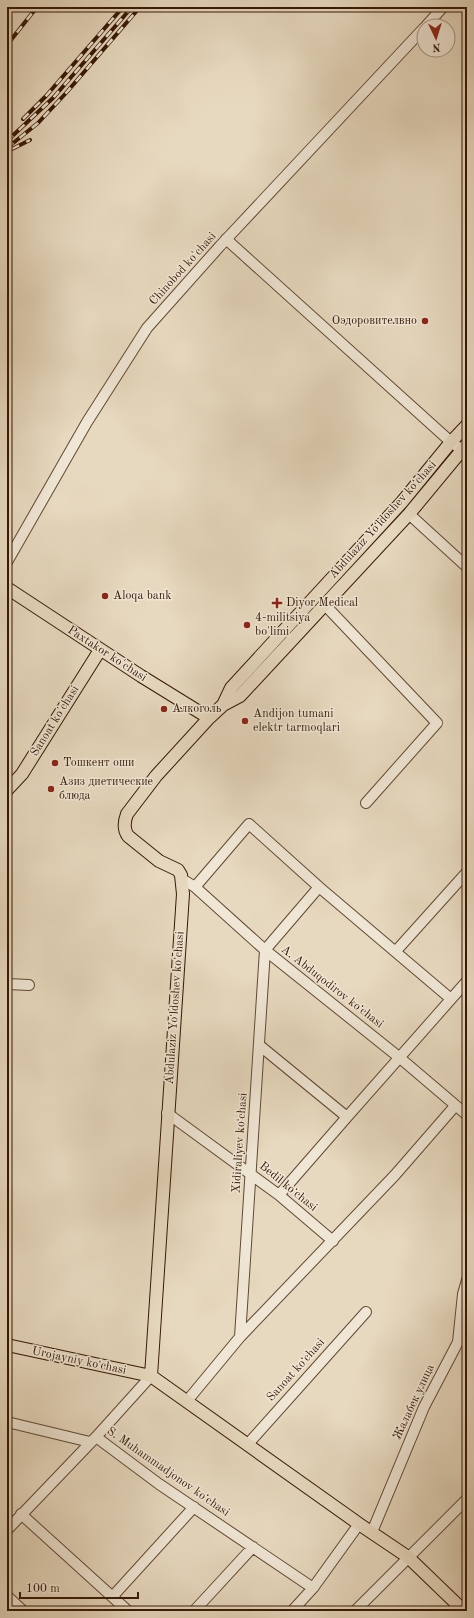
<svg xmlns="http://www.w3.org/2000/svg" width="474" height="1618" font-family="'Old Standard TT',serif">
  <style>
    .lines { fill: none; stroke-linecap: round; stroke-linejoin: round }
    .minor-casing { stroke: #624833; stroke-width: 12 }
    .major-casing { stroke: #361704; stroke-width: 14 }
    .minor { stroke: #efe6d5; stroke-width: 10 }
    .major { stroke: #e7d9bf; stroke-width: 12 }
    .rail-casing { stroke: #361704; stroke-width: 4 }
    .rail { stroke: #efe6d5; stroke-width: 2.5; stroke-dasharray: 8; stroke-linecap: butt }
    .poi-dot { fill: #8f2418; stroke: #efe6d5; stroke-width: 1.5 }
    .labels { text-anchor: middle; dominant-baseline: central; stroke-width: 3; stroke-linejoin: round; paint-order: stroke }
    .street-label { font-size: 12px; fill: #361704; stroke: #efe6d5 }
    .poi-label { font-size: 12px; fill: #361704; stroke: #efe6d5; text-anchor: start }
  </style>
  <rect width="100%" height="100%" fill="#e7d9bf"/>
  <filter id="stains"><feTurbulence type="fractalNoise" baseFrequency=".005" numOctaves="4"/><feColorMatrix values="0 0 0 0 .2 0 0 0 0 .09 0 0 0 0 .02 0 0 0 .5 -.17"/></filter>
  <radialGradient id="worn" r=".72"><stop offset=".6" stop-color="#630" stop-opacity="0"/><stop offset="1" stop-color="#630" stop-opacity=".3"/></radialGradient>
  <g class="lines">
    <defs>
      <path id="minor" d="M 426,26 L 443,7
        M 226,239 L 451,442 L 462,450
        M 409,514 L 467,567
        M 7,562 L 87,422 L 147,328 L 220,246 L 424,28
        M 324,604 L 437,723 L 366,803
        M 182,879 L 195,887 L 265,950 L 400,1058 L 467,1115
        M 195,887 L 249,824 L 319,887 L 451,999
        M 396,951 L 467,872
        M 7,984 L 29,985
        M 259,1045 L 347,1117 L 279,1195
        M 167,1113 L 279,1195 L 333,1241
        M 347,1117 L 467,981
        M 240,1337 L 265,950 L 319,887
        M 187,1401 L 240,1337 L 395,1175 L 455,1106
        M 7,1422 L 90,1442
        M 96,1437 L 151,1376
        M 247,1445 L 366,1312
        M 21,1514 L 128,1611
        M 7,1530 L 96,1437 L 159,1484 L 313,1588
        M 372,1532 L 424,1407 L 458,1342 L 463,1294 L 467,1280
        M 7,1596 L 23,1611
        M 113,1596 L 194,1507
        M 194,1611 L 253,1547
        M 292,1611 L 313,1588 L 359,1524
        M 355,1611 L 467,1499"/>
      <path id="major" d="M 7,588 L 141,676 L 209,718
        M 223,705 L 231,688 L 402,502 L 451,442 L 467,425
        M 7,790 L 22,774 L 100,650
        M 7,1345 L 151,1376 L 359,1524 L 408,1557 L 464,1611
        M 151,1376 L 183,894 L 181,875 L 178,870 L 159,861 L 128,836 C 123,829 124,822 127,814 L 156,776 L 209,718 L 223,705 L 240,696 L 409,514 L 467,444"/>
    </defs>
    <!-- minor casing -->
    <use href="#minor" class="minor-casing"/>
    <!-- major casing -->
    <use href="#major" class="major-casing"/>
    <!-- minor -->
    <use href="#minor" class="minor"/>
    <!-- major -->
    <use href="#major" class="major"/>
    <defs>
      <path id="rail" d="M 7,45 L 37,7
        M 23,119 L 46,96 L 123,7
        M 7,141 L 53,98 L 132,7
        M 7,148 L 38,123 L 66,93 L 140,7
        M 12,149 L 30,140"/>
    </defs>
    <!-- rail casing -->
    <use href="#rail" class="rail-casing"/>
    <!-- rail -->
    <use href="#rail" class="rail"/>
  </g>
  <!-- markers -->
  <g class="poi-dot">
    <circle cx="425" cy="321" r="4"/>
    <circle cx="105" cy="596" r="4"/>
    <path d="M275 597h4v4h4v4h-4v4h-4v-4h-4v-4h4z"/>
    <circle cx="247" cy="625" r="4"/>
    <circle cx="164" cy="709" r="4"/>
    <circle cx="245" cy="721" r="4"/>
    <circle cx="55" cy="763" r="4"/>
    <circle cx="51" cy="789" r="4"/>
  </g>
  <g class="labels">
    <!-- street labels -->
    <g class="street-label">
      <text transform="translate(183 269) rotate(-48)">Chinobod ko'chasi</text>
      <text transform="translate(383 520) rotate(-48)">Abdulaziz Yoʻldoshev koʻchasi</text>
      <text transform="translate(107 654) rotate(33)">Paxtakor ko'chasi</text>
      <text transform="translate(55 721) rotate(-58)">Sanoat ko'chasi</text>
      <text transform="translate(332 987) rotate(38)">A. Abduqodirov koʻchasi</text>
      <text transform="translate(175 1008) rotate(-86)">Abdulaziz Yoʻldoshev koʻchasi</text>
      <text transform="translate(240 1143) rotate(-86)">Xidiraliyev koʻchasi</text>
      <text transform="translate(288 1187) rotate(39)">Bedil koʻchasi</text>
      <text transform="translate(79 1361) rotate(12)">Urоjayniy koʻchasi</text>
      <text transform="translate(296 1370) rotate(-48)">Sanoat koʻchasi</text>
      <text transform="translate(414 1402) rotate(-65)">Жалабек улица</text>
      <text transform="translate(168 1472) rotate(35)">S. Muhammadjonov koʻchasi</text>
    </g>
    <!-- poi labels -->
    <g class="poi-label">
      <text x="417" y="321" text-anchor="end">Оэдоровителвно</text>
      <text x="113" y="596">Aloqa bank</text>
      <text x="286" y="603">Diyor Medical</text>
      <text x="255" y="618">4-militsiya<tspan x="255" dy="14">bo'limi</tspan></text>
      <text x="172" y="709">Алкоголь</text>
      <text x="253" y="714">Andijon tumani<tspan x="253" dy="14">elektr tarmoqlari</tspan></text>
      <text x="63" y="763">Тошкент оши</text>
      <text x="59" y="782">Азиз диетические<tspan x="59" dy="14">блюда</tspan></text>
    </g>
  </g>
  <!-- margin -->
  <rect width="474" height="1618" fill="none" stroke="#e7d9bf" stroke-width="24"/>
  <rect x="8" y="8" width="458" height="1602" fill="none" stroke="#361704" stroke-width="2"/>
  <rect x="12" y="12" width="450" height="1594" fill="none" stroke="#361704"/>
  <!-- north arrow -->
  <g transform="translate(436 38) rotate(176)"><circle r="19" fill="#efe6d5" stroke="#a59381"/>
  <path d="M0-3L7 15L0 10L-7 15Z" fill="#8f2418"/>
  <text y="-6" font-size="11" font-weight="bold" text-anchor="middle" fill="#361704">N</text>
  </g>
  <!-- scale -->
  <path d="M20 1592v6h118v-6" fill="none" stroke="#361704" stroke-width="2"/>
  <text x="26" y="1592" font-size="12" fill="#361704" stroke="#efe6d5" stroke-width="3" paint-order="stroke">100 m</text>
  <rect width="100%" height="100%" filter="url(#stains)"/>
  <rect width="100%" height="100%" fill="url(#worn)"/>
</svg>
